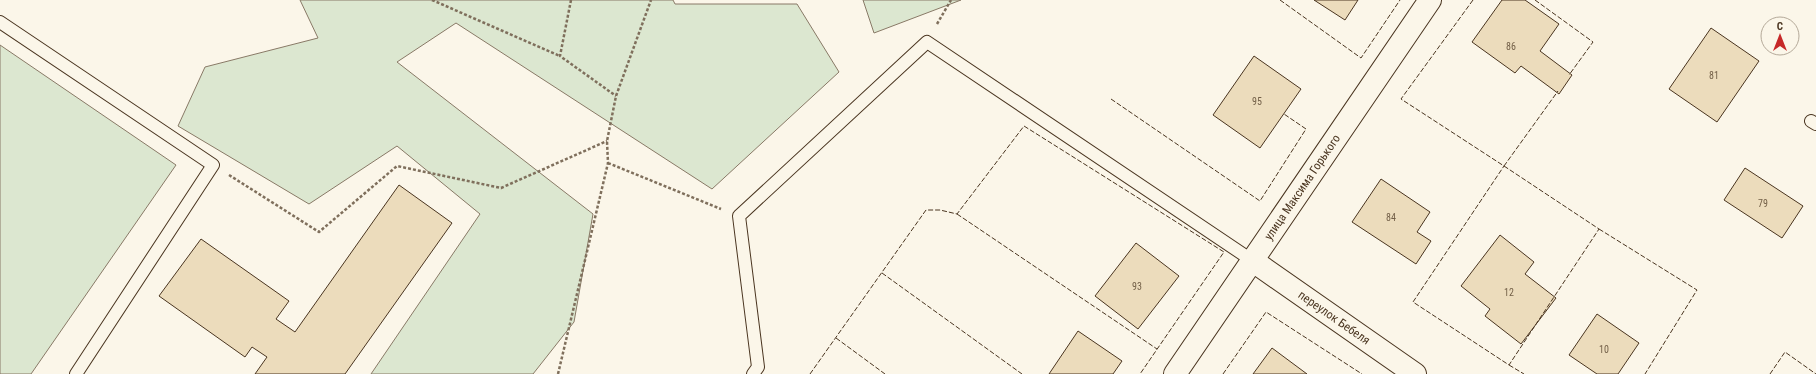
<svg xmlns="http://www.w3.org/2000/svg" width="1816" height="374" font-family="'Roboto Condensed',sans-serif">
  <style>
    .green { fill: #dce7d0; stroke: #887966 }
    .building { fill: #ecdcbc; stroke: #4a3520 }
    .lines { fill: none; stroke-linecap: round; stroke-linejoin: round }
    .service-casing { stroke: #4a3520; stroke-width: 14 }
    .minor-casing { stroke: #4a3520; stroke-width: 24 }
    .path { stroke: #7f6f5c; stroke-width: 2.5; stroke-dasharray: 3 2; stroke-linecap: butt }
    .service { stroke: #fbf6e9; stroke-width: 12 }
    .minor { stroke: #fbf6e9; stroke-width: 22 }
    .fence { stroke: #4a3520; stroke-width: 1; stroke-dasharray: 5 2; stroke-linecap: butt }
    .labels { text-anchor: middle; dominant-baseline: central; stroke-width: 3; stroke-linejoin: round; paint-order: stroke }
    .number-label { font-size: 10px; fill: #725f47 }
    .street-label { font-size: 12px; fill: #4a3520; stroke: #fbf6e9 }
  </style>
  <rect width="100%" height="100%" fill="#fbf6e9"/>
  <!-- green -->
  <path class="green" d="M 300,0 L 673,0 L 675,4 L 797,4 L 839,72 L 712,189 L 456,23 L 397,62 L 593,214 L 574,322 L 533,374 L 371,374 L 480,214 L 397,146 L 309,204 L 178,126 L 205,67 L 318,38 Z
    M 863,0 L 961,0 L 874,33 Z
    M 0,45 L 176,165 L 31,374 L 0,374 Z"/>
  <!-- building -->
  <path class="building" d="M 1314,0 L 1358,0 L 1345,20 Z
    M 1502,0 L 1525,0 L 1559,24 L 1540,51 L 1572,75 L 1559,94 L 1521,66 L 1515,73 L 1472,42 Z
    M 1711,28 L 1759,61 L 1717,122 L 1669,89 Z
    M 1254,56 L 1301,89 L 1260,148 L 1213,115 Z
    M 1745,168 L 1803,206 L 1782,238 L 1724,200 Z
    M 1381,179 L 1430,212 L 1417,232 L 1431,241 L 1416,264 L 1352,222 Z
    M 399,185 L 452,223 L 345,374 L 255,374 L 267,357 L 252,347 L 245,357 L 159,296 L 201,239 L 289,301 L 276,319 L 295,332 Z
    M 1500,235 L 1534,262 L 1525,274 L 1556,298 L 1521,344 L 1485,316 L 1490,309 L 1461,286 Z
    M 1136,243 L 1179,276 L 1138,329 L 1095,296 Z
    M 1597,314 L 1639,343 L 1618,374 L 1597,374 L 1569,355 Z
    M 1078,331 L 1122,361 L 1113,374 L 1049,374 Z
    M 1272,348 L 1307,374 L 1253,374 Z"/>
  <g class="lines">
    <defs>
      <path id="service" d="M 0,22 L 213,165 L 76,374
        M 1811,121 L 1816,124
        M 753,374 L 758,367 L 739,216 L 927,42 L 1253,261"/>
      <g id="minor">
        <path id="s1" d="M 1253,261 L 1415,374"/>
        <path id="s2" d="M 1175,374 L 1430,0"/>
      </g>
    </defs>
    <!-- service casing -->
    <use href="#service" class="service-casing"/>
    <!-- minor casing -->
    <use href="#minor" class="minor-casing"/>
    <!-- path -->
    <path class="path" d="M 432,0 L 560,56
      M 571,0 L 560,56 L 616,96
      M 937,24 L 951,0
      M 608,163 L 721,209
      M 229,175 L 319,232 L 397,166 L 501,188 L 607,141
      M 558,374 L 608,163 L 607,141 L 616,96 L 651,0"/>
    <!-- service -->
    <use href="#service" class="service"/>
    <!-- minor -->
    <use href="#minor" class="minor"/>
    <!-- fence -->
    <path class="fence" d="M 1280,0 L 1361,58 L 1400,0
      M 1473,0 L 1401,99 L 1504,166 L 1558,91
      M 1535,0 L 1593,42 L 1569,75
      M 1111,99 L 1260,201 L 1306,129 L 1284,114
      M 1504,166 L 1599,229 L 1509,365 L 1413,302 Z
      M 957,214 L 1157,349
      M 1599,229 L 1697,290 L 1645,374
      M 882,273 L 1022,374
      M 836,338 L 885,374
      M 1509,365 L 1524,374
      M 810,374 L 926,210 L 940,210 L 957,214 L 1024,126 L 1224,252 L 1140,374
      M 1223,374 L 1266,312 L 1362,374
      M 1770,374 L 1785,352 L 1816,374"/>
  </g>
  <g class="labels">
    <!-- number labels -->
    <g class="number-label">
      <text x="1511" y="46">86</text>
      <text x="1714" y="75">81</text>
      <text x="1257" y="101">95</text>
      <text x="1763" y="203">79</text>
      <text x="1391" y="217">84</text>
      <text x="1137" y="286">93</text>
      <text x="1509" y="292">12</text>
      <text x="1604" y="349">10</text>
    </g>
    <!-- street labels -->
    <g class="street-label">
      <text stroke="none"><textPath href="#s2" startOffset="226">улица Максима Горького</textPath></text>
      <text stroke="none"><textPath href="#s1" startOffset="99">переулок Бебеля</textPath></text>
    </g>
  </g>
  <!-- north arrow -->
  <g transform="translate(1780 36)"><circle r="19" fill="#fbf6e9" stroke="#b4a999"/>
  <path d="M0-3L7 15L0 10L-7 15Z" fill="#c62828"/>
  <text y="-6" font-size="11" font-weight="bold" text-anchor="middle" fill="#4a3520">С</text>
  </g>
</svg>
